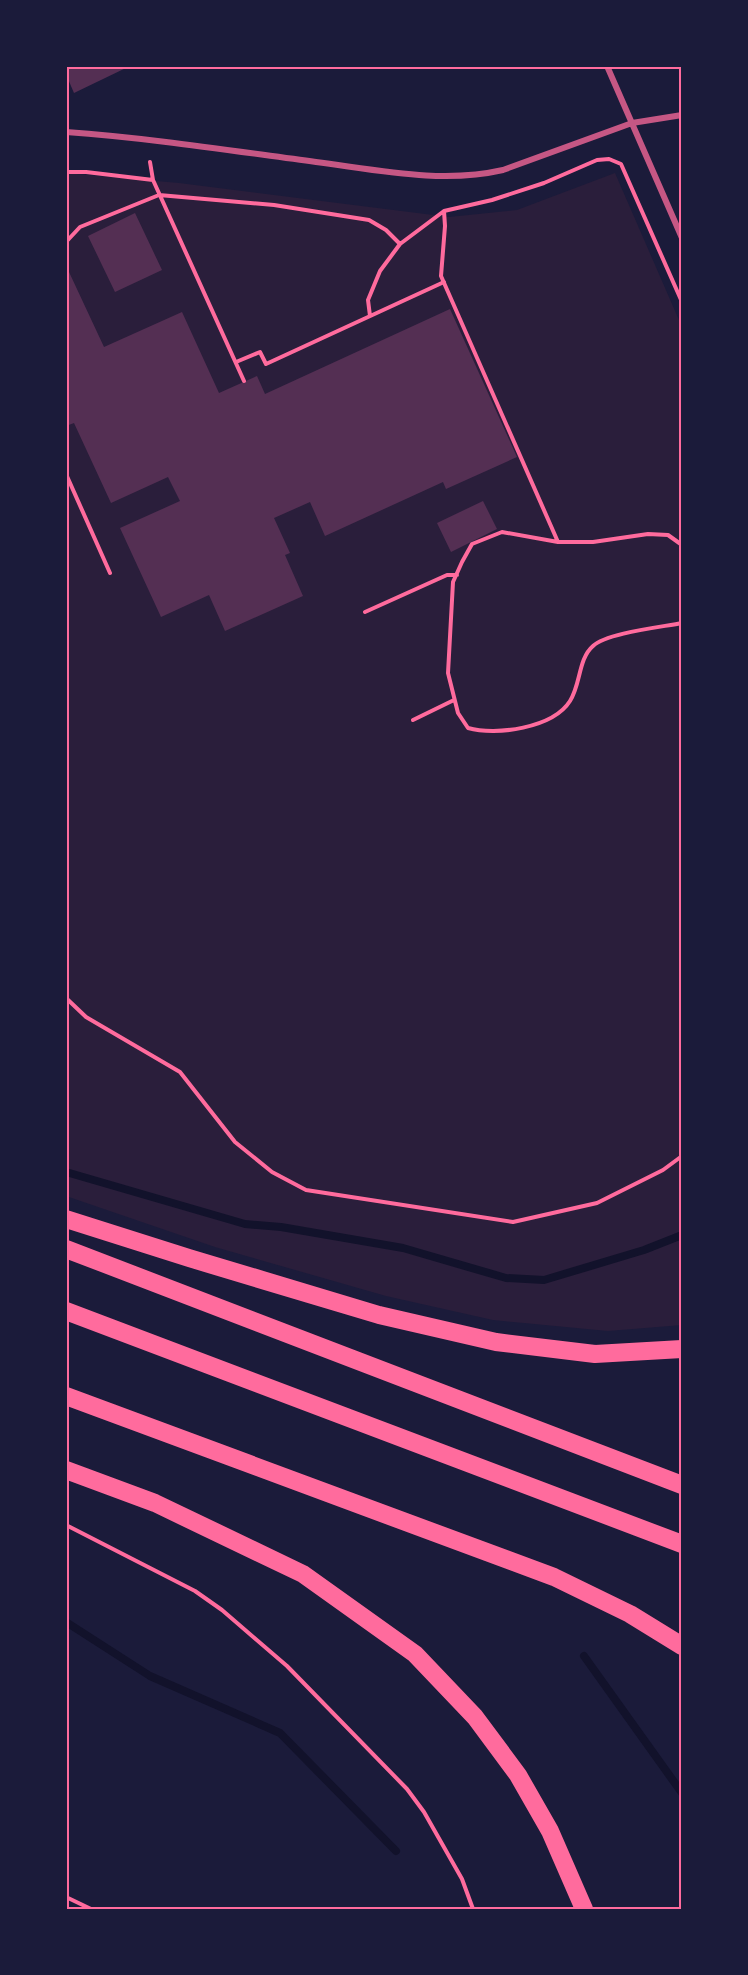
<svg xmlns="http://www.w3.org/2000/svg" width="748" height="1975" font-family="Commissioner,sans-serif">
  <style>
    .green { fill: #2a1e3b }
    .lines { fill: none; stroke-linecap: round; stroke-linejoin: round }
    .stream { stroke: #12122b; stroke-width: 8 }
    .building { fill: #542f53 }
    .path { stroke: #ff6b9d; stroke-width: 4 }
    .minor { stroke: #c65784; stroke-width: 6 }
    .motorway { stroke: #ff6b9d; stroke-width: 18 }
    .neatline { fill: none; stroke: #ff6b9d; stroke-width: 2 }
  </style>
  <rect width="100%" height="100%" fill="#1b1b3a"/>
  <!-- green -->
  <path class="green" d="M 66,173 L 179,183 L 449,217 L 517,210 L 615,173 L 682,327 L 682,1325 L 608,1331 L 493,1320 L 386,1296 L 215,1247 L 66,1196 Z"/>
  <g class="lines">
    <!-- stream -->
    <path class="stream" d="M 66,1172 L 245,1224 L 281,1227 L 403,1248 L 506,1278 L 544,1280 L 644,1250 L 682,1235
      M 66,1622 L 150,1676 L 280,1733 L 396,1851
      M 584,1656 L 682,1793"/>
  </g>
  <!-- building -->
  <path class="building" d="M 66,66 L 130,66 L 74,93 L 68,79 L 66,80 Z
    M 135,213 L 162,270 L 115,292 L 88,236 Z
    M 69,272 L 104,347 L 182,312 L 219,393 L 257,376 L 265,394 L 450,309 L 517,457 L 446,489 L 443,482 L 325,536 L 310,502 L 274,518 L 290,553 L 285,555 L 303,596 L 225,631 L 209,595 L 161,617 L 120,528 L 180,501 L 168,477 L 111,503 L 74,423 L 66,426 L 66,274 Z
    M 483,501 L 497,529 L 451,552 L 437,523 Z"/>
  <g class="lines">
    <!-- path -->
    <path class="path" d="M 150,162 L 153,180 L 244,381
      M 66,172 L 86,172 L 153,180
      M 444,211 L 445,226 L 441,276 L 558,542 L 593,542 L 648,534 L 668,535 L 682,545
      M 66,242 L 80,227 L 159,195 L 274,205 L 369,220 L 386,230 L 400,244
      M 370,316 L 368,300 L 380,271 L 400,244 L 444,211 L 492,200 L 544,183 L 597,160 L 609,159 L 621,164 L 682,302
      M 236,362 L 260,352 L 266,364 L 444,282
      M 66,474 L 110,573
      M 558,542 L 502,532 L 472,544 L 462,562 L 453,582 L 448,673 L 458,713 L 468,728 C 496,736 553,728 570,701 C 581,684 578,659 593,646 C 606,633 662,627 682,623
      M 365,612 L 447,575 L 457,575
      M 413,720 L 454,700
      M 66,998 L 86,1017 L 180,1072 L 235,1142 L 272,1172 L 306,1190 L 513,1222 L 597,1203 L 663,1170 L 682,1156
      M 66,1525 L 195,1591 L 222,1610 L 287,1666 L 407,1789 L 424,1812 L 462,1879 L 473,1909
      M 66,1897 L 91,1909"/>
    <!-- minor -->
    <path class="minor" d="M 607,66 L 682,238
      M 66,132 C 150,138 233,151 316,162 C 378,170 442,184 503,170 L 632,123 L 682,115"/>
    <!-- motorway -->
    <path class="motorway" d="M 66,1219 L 189,1258 L 379,1315 L 496,1342 L 595,1354 L 682,1349
      M 66,1249 L 682,1485
      M 66,1311 L 682,1544
      M 66,1396 L 554,1577 L 630,1614 L 682,1646
      M 66,1470 L 155,1503 L 303,1574 L 415,1654 L 475,1717 L 518,1775 L 550,1831 L 584,1909"/>
  </g>
  <!-- border -->
  <rect width="748" height="1975" fill="none" stroke="#1b1b3a" stroke-width="135"/>
  <rect x="68" y="68" width="612" height="1840" class="neatline"/>
</svg>
